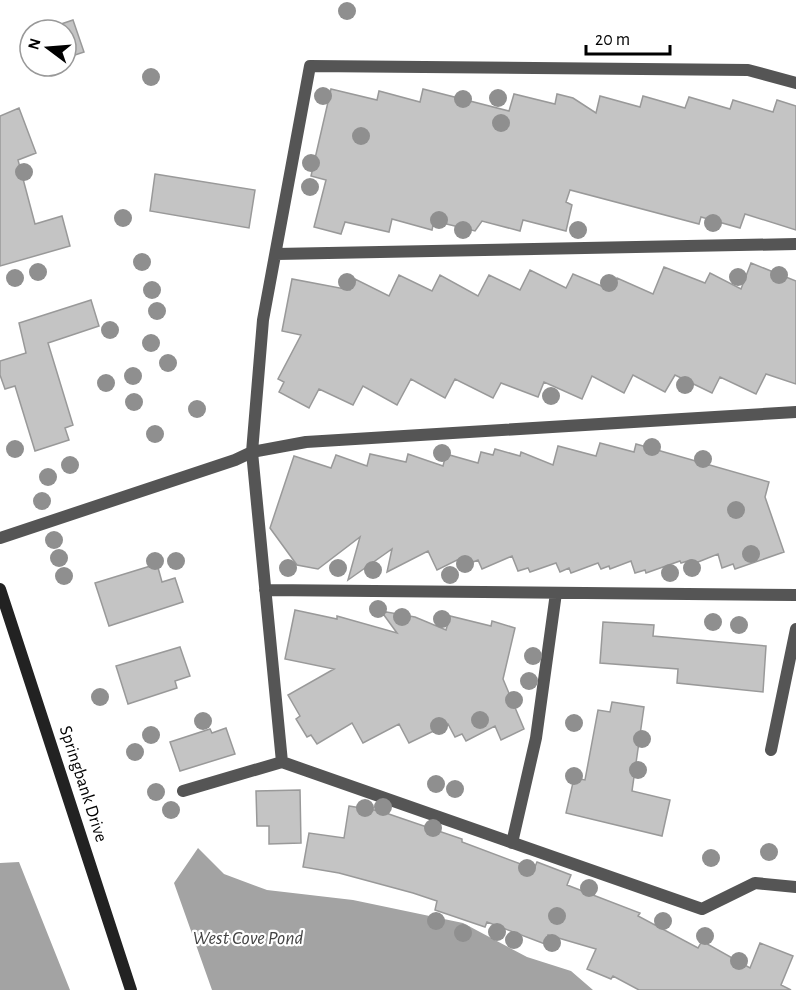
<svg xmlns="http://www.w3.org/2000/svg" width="796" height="990" font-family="'Alegreya Sans',sans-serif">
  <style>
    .water { fill: #a3a3a3 }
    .building { fill: #c4c4c4; stroke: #999; stroke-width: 1.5 }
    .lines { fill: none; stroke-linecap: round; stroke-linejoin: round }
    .service { stroke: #555; stroke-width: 12 }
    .secondary { stroke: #222; stroke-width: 12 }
    .tree { fill: #8f8f8f }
    .labels { text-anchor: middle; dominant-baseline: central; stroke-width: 4.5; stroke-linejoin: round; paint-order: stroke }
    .street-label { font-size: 18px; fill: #000; stroke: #fff }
    .water-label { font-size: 20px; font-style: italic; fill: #444; stroke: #fff }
  </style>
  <rect width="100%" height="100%" fill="#fff"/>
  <!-- water -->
  <path class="water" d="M 198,848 L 224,874 L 267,890 L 353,900 L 463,923 L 527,957 L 571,971 L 593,990 L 212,990 L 174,883 Z
    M 19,862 L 70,990 L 0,990 L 0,863 Z"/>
  <!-- building -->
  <path class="building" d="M 73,20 L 84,52 L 66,58 L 66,30 L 43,30 Z
    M 331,89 L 377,100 L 379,91 L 420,102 L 423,89 L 509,111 L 514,94 L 555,104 L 557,94 L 573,98 L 596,113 L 600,96 L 640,107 L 643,96 L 685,108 L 689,97 L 730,109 L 733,100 L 773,112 L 777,100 L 796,106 L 796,230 L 745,214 L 740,228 L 701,217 L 699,224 L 570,190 L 566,202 L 572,205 L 566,231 L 523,220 L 520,231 L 482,221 L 475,231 L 434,221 L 432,230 L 392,219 L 389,232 L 345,222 L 341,234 L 314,227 L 326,180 L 311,176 Z
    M 19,108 L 36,153 L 18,160 L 35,224 L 62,216 L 70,246 L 0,266 L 0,116 Z
    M 155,174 L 255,190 L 249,228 L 150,211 Z
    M 751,263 L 796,281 L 796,384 L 766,374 L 756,394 L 720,377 L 712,393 L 675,375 L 665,392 L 633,375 L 624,393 L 592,376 L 582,399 L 544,382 L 538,397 L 501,383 L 493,398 L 455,379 L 445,398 L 411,379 L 397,405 L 363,386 L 353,405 L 319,389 L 309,408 L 279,392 L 284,382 L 278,379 L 301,335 L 282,331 L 292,279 L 350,290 L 355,279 L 389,296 L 399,275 L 432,291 L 440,275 L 478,296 L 489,275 L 520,290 L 530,270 L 566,288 L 573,274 L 611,290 L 617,278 L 653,294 L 664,267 L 705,283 L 710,273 L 741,289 Z
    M 91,300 L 99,326 L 48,343 L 73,425 L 65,428 L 69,440 L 35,451 L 15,386 L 5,389 L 0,375 L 0,361 L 26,353 L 19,323 Z
    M 600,443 L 634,452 L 636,444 L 769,482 L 765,497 L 784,552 L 735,569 L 733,564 L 722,568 L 718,554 L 693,564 L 691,560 L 681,563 L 680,561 L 646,573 L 645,570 L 635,573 L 631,561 L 610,569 L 609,566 L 601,569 L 598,563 L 571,573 L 569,568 L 560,572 L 556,563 L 530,572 L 528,568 L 518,571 L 512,556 L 482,569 L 478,560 L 461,567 L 463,557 L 437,570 L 428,551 L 387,572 L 392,549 L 348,580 L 360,537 L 318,569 L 297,565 L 270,528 L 294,456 L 331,468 L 336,455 L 367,466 L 370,454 L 406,462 L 408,454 L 443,466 L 446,454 L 478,463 L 481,452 L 493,455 L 495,449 L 520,456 L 521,452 L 553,465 L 558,446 L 596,456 Z
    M 157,564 L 162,582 L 175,578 L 183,602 L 109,626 L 95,583 Z
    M 295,610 L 337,619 L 337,616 L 397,633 L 381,611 L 415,617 L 446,630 L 450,616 L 491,626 L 492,621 L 515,628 L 503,679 L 524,729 L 501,740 L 495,726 L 466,741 L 462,734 L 455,737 L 448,724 L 409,743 L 399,724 L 363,743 L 352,723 L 317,744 L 311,735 L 307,737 L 296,719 L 300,716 L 288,695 L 334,669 L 285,659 Z
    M 603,622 L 654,625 L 653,636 L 766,646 L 763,692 L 677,683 L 678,669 L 600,663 Z
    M 180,647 L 190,676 L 175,681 L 177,688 L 128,704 L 116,666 Z
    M 612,702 L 644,707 L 632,791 L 670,800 L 662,836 L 566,813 L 574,778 L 585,780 L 598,710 L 610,712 Z
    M 226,728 L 235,754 L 180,771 L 170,742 L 210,729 L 212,733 Z
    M 300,790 L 301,843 L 269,844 L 269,826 L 257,826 L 256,791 Z
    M 349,806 L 380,811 L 462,839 L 462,842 L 534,869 L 537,862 L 571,875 L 567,885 L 640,913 L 638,916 L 698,948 L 702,941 L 750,968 L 760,943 L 793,956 L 781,985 L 791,990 L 639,990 L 613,976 L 611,979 L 587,969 L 596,949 L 548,935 L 545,944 L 487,922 L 485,927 L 435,910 L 437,901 L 413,893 L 339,873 L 303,867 L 309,833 L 344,838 Z"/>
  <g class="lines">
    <!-- service -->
    <path class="service" d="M 276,254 L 796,244
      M 0,538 L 235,460 L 252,452 L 306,442 L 796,412
      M 265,590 L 796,595
      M 771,750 L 796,629
      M 282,762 L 252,452 L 263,320 L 310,66 L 748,70 L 796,83
      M 183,791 L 282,762 L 702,909 L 755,883 L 796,887
      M 512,843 L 536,738 L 556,593"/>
    <!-- secondary -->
    <path class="secondary" d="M 0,589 L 131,990"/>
  </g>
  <!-- trees -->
  <g class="tree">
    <circle cx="347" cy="11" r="9"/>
    <circle cx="151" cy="77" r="9"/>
    <circle cx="323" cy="96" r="9"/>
    <circle cx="498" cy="98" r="9"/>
    <circle cx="463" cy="99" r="9"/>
    <circle cx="501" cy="123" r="9"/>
    <circle cx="361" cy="136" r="9"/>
    <circle cx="311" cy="163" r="9"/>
    <circle cx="24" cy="172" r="9"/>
    <circle cx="310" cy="187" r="9"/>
    <circle cx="123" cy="218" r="9"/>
    <circle cx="439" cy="220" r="9"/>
    <circle cx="713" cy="223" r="9"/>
    <circle cx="463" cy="230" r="9"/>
    <circle cx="578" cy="230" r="9"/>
    <circle cx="142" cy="262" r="9"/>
    <circle cx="38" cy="272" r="9"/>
    <circle cx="779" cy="275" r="9"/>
    <circle cx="738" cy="277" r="9"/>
    <circle cx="15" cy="278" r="9"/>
    <circle cx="347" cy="282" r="9"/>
    <circle cx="609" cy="283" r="9"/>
    <circle cx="152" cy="290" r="9"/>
    <circle cx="157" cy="311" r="9"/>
    <circle cx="110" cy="330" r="9"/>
    <circle cx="151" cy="343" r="9"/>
    <circle cx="168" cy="363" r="9"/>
    <circle cx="133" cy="376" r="9"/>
    <circle cx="106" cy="383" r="9"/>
    <circle cx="685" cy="385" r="9"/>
    <circle cx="551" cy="396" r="9"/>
    <circle cx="134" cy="402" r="9"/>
    <circle cx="197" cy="409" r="9"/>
    <circle cx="155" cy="434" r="9"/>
    <circle cx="652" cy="447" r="9"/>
    <circle cx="15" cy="449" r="9"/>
    <circle cx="442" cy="453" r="9"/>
    <circle cx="703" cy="459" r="9"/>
    <circle cx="70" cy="465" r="9"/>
    <circle cx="48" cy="477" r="9"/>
    <circle cx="42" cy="501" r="9"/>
    <circle cx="736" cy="510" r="9"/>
    <circle cx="54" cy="540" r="9"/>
    <circle cx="751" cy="554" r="9"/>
    <circle cx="59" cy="558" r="9"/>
    <circle cx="155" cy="561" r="9"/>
    <circle cx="176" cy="561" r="9"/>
    <circle cx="465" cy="564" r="9"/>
    <circle cx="288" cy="568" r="9"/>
    <circle cx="338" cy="568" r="9"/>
    <circle cx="692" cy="568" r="9"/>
    <circle cx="373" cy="570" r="9"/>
    <circle cx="670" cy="573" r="9"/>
    <circle cx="450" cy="575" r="9"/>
    <circle cx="64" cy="576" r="9"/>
    <circle cx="378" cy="609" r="9"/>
    <circle cx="402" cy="617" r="9"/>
    <circle cx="442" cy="619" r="9"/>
    <circle cx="713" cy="622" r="9"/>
    <circle cx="739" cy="625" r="9"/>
    <circle cx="533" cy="656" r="9"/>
    <circle cx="529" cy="681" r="9"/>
    <circle cx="100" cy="697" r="9"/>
    <circle cx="514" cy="700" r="9"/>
    <circle cx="480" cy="720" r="9"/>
    <circle cx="203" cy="721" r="9"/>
    <circle cx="574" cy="723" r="9"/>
    <circle cx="439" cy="726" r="9"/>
    <circle cx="151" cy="735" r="9"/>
    <circle cx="642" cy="739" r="9"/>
    <circle cx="135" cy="752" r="9"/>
    <circle cx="638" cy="770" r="9"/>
    <circle cx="574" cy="776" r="9"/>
    <circle cx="436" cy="784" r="9"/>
    <circle cx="455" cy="789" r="9"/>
    <circle cx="156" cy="792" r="9"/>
    <circle cx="383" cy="807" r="9"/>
    <circle cx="365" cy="808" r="9"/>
    <circle cx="171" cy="810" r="9"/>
    <circle cx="433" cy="828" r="9"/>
    <circle cx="769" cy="852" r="9"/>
    <circle cx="711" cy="858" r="9"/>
    <circle cx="527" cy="868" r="9"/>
    <circle cx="589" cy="888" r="9"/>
    <circle cx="557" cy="916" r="9"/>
    <circle cx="436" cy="921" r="9"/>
    <circle cx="663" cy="921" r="9"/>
    <circle cx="497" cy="932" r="9"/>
    <circle cx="463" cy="933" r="9"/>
    <circle cx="705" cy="936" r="9"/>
    <circle cx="514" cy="940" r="9"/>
    <circle cx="552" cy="943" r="9"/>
    <circle cx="739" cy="961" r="9"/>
  </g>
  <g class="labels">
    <!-- street labels -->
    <g class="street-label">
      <text transform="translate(83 784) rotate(72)">Springbank Drive</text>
    </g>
    <!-- water labels -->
    <g class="water-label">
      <text x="248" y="938">West Cove Pond</text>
    </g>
  </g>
  <!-- north arrow -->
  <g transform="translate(48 48) rotate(286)"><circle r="28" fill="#ffffff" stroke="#999999" stroke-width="1.5"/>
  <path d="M0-4.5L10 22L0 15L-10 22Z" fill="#000000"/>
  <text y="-9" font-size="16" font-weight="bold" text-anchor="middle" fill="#000000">N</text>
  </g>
  <!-- scale -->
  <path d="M586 45v9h84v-9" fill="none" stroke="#000000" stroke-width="3"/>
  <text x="595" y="45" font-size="18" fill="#000000" stroke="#ffffff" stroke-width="4.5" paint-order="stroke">20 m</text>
</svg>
